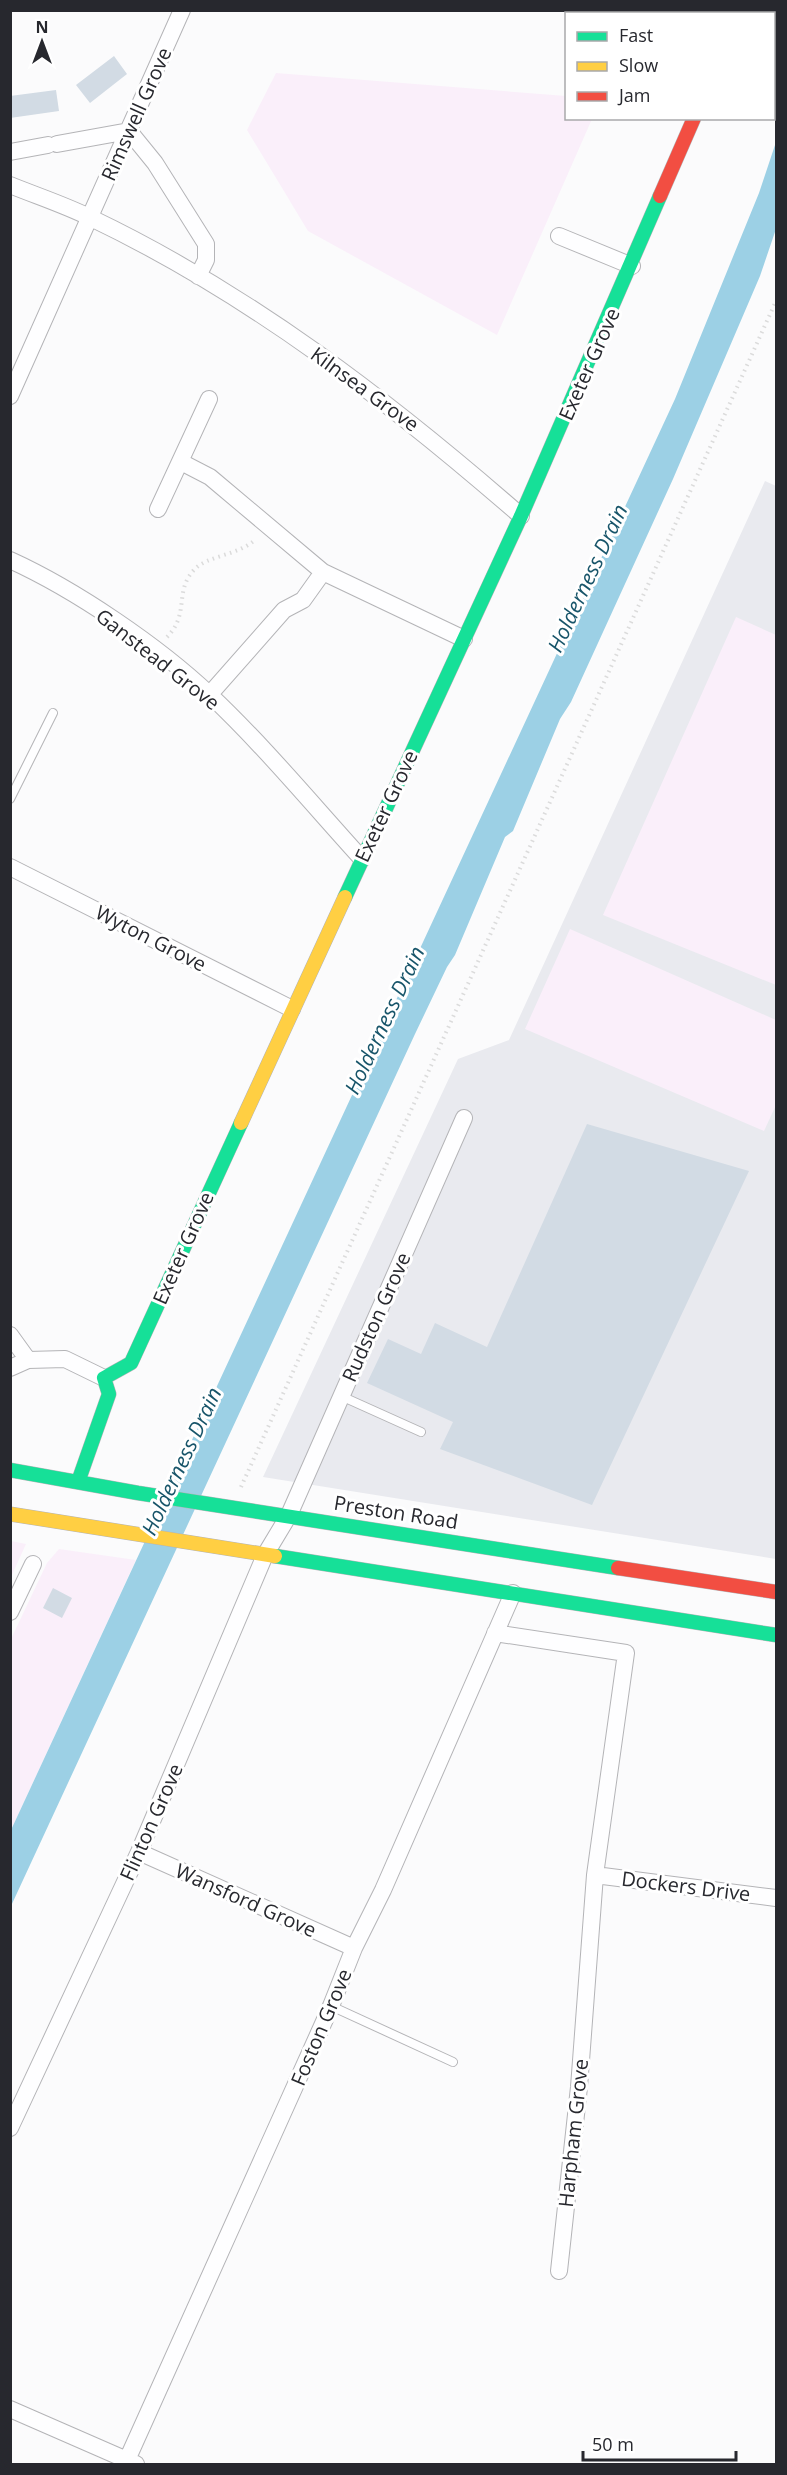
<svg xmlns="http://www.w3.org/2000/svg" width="787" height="2475" font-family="'Open Sans',sans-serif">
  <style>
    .built { fill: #e9eaef }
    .green { fill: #faeffa }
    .water { fill: #9cd0e5 }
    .building { fill: #d2dbe4 }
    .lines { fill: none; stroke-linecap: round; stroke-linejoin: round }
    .lane-casing { stroke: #b4b4b7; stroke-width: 10 }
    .street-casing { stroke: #b4b4b7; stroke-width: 18 }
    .fast-casing { stroke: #b4b4b7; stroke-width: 15 }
    .slow-casing { stroke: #b4b4b7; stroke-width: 15 }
    .jam-casing { stroke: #b4b4b7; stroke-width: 15 }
    .path { stroke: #dbdbdb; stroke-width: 4; stroke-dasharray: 1.5 4.5; stroke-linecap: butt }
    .lane { stroke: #fefeff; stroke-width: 8 }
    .street { stroke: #fefeff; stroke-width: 16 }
    .fast { stroke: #16e098; stroke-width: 14 }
    .slow { stroke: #ffcf43; stroke-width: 14 }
    .jam { stroke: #f24e42; stroke-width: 14 }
    .labels { text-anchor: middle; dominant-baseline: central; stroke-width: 6; stroke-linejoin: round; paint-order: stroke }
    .street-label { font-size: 20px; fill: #27282e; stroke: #fff }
    .water-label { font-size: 21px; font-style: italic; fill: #18556a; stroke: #fff }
  </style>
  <rect width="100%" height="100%" fill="#fbfbfc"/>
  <!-- built -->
  <path class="built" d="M 765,481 L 776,486 L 776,1559 L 263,1477 L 458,1059 L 509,1040 Z"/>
  <!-- green -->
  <path class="green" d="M 276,73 L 566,96 L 566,118 L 592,119 L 497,335 L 308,231 L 247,130 Z
    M 736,617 L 776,635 L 776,985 L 603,915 Z
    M 570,929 L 776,1020 L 776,1105 L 764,1131 L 525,1029 Z
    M 11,1541 L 26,1544 L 11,1577 L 10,1541 Z
    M 59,1549 L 136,1560 L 11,1830 L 11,1639 L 47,1563 Z"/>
  <!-- water -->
  <path class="water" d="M 776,142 L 776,229 L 760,276 L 673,479 L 571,702 L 560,719 L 513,831 L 505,837 L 455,955 L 447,967 L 415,1034 L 11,1906 L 11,1830 L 675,399 L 759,193 Z"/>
  <!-- building -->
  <path class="building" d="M 114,56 L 127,74 L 90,103 L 76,85 Z
    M 56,90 L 59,111 L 10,118 L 10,96 Z
    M 587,1124 L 749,1171 L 592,1505 L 440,1449 L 453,1422 L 367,1383 L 388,1339 L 421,1354 L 435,1323 L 487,1347 Z
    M 53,1588 L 72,1598 L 62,1618 L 43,1608 Z"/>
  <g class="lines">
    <defs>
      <path id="lane" d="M 10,799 L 53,713
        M 341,1396 L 421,1432
        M 331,2006 L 453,2062"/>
      <path id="street" d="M 678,10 L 703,14
        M 738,14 L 739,10
        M 774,21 L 776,21
        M 57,144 L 129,131 L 155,163 L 206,244 L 206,260 L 198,276
        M 10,152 L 48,145
        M 10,185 C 37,196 65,205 91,218 C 250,294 389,401 521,516
        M 559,236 L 632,266
        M 10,396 L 182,10
        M 181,462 L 210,477 L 323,572 L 464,639
        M 158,509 L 209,399
        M 10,560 C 76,590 158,646 210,695 C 264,746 312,804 362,859
        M 210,694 L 284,610 L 303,600 L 323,572
        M 10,867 L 292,1009
        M 10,1335 L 28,1360 L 65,1359 L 104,1378
        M 10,1368 L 28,1360
        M 10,1612 L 33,1564
        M 495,1633 L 626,1653 L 595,1875 L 579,2087 L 559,2271
        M 139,1852 L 354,1948
        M 595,1875 L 776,1898
        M 10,2128 L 139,1852 L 265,1555 L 289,1515 L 464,1118
        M 10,2409 L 136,2464
        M 127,2460 L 331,2006 L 354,1948 L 383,1890 L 513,1593"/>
      <path id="fast" d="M 345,897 L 521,516 L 660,196
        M 10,1470 L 138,1493 L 618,1568
        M 78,1482 L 109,1394 L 104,1378 L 131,1363 L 241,1123
        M 275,1556 L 776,1635"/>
      <path id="slow" d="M 241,1123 L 345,897
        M 10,1514 L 275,1556"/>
      <path id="jam" d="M 660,196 L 694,118
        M 618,1568 L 776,1592"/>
    </defs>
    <!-- lane casing -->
    <use href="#lane" class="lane-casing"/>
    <!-- street casing -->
    <use href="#street" class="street-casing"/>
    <!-- fast casing -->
    <use href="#fast" class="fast-casing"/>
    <!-- slow casing -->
    <use href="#slow" class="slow-casing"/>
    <!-- jam casing -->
    <use href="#jam" class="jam-casing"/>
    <!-- path -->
    <path class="path" d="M 167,637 C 190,614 174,591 194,570 C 207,555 238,556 256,539
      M 241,1487 L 776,301"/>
    <!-- lane -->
    <use href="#lane" class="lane"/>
    <!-- street -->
    <use href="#street" class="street"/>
    <!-- fast -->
    <use href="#fast" class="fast"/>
    <!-- slow -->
    <use href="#slow" class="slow"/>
    <!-- jam -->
    <use href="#jam" class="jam"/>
  </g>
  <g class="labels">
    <!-- street labels -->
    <g class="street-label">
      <text transform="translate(136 114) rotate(-66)">Rimswell Grove</text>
      <text transform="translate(589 364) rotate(-66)">Exeter Grove</text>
      <text transform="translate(365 389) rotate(36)">Kilnsea Grove</text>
      <text transform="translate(158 659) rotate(38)">Ganstead Grove</text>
      <text transform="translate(386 806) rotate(-65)">Exeter Grove</text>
      <text transform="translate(151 938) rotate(27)">Wyton Grove</text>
      <text transform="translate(183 1248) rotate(-66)">Exeter Grove</text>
      <text transform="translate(376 1317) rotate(-66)">Rudston Grove</text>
      <text transform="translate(396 1512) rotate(9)">Preston Road</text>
      <text transform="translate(151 1822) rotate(-66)">Flinton Grove</text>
      <text transform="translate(686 1886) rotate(7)">Dockers Drive</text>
      <text transform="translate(246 1900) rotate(24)">Wansford Grove</text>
      <text transform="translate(321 2027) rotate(-67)">Foston Grove</text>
      <text transform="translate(573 2133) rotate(-84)">Harpham Grove</text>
    </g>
    <!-- water labels -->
    <g class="water-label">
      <text transform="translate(587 578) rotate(-65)">Holderness Drain</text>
      <text transform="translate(384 1020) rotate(-65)">Holderness Drain</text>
      <text transform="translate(181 1461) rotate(-65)">Holderness Drain</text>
    </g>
  </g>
  <!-- border -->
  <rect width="787" height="2475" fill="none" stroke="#27282e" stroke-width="24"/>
  <!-- legend -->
  <rect x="565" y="12" width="210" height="108" fill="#ffffff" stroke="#a9a9ab" stroke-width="1.5"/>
  <rect x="577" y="32" width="30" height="9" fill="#16e098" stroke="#a9a9ab" stroke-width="1.5"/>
  <text x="619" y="42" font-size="18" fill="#27282e">Fast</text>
  <rect x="577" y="62" width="30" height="9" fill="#ffcf43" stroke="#a9a9ab" stroke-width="1.5"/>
  <text x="619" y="72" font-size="18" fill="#27282e">Slow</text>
  <rect x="577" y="92" width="30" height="9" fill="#f24e42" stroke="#a9a9ab" stroke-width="1.5"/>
  <text x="619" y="102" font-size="18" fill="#27282e">Jam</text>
  <!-- north arrow -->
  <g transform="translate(42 42)" stroke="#ffffff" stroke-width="4.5" paint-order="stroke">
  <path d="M0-4.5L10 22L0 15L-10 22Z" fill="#27282e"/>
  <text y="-9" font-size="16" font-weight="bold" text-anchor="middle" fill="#27282e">N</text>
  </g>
  <!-- scale -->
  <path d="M583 2451v9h153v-9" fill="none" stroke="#27282e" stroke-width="3"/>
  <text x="592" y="2451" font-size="18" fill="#27282e" stroke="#ffffff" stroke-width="4.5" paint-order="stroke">50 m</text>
</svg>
